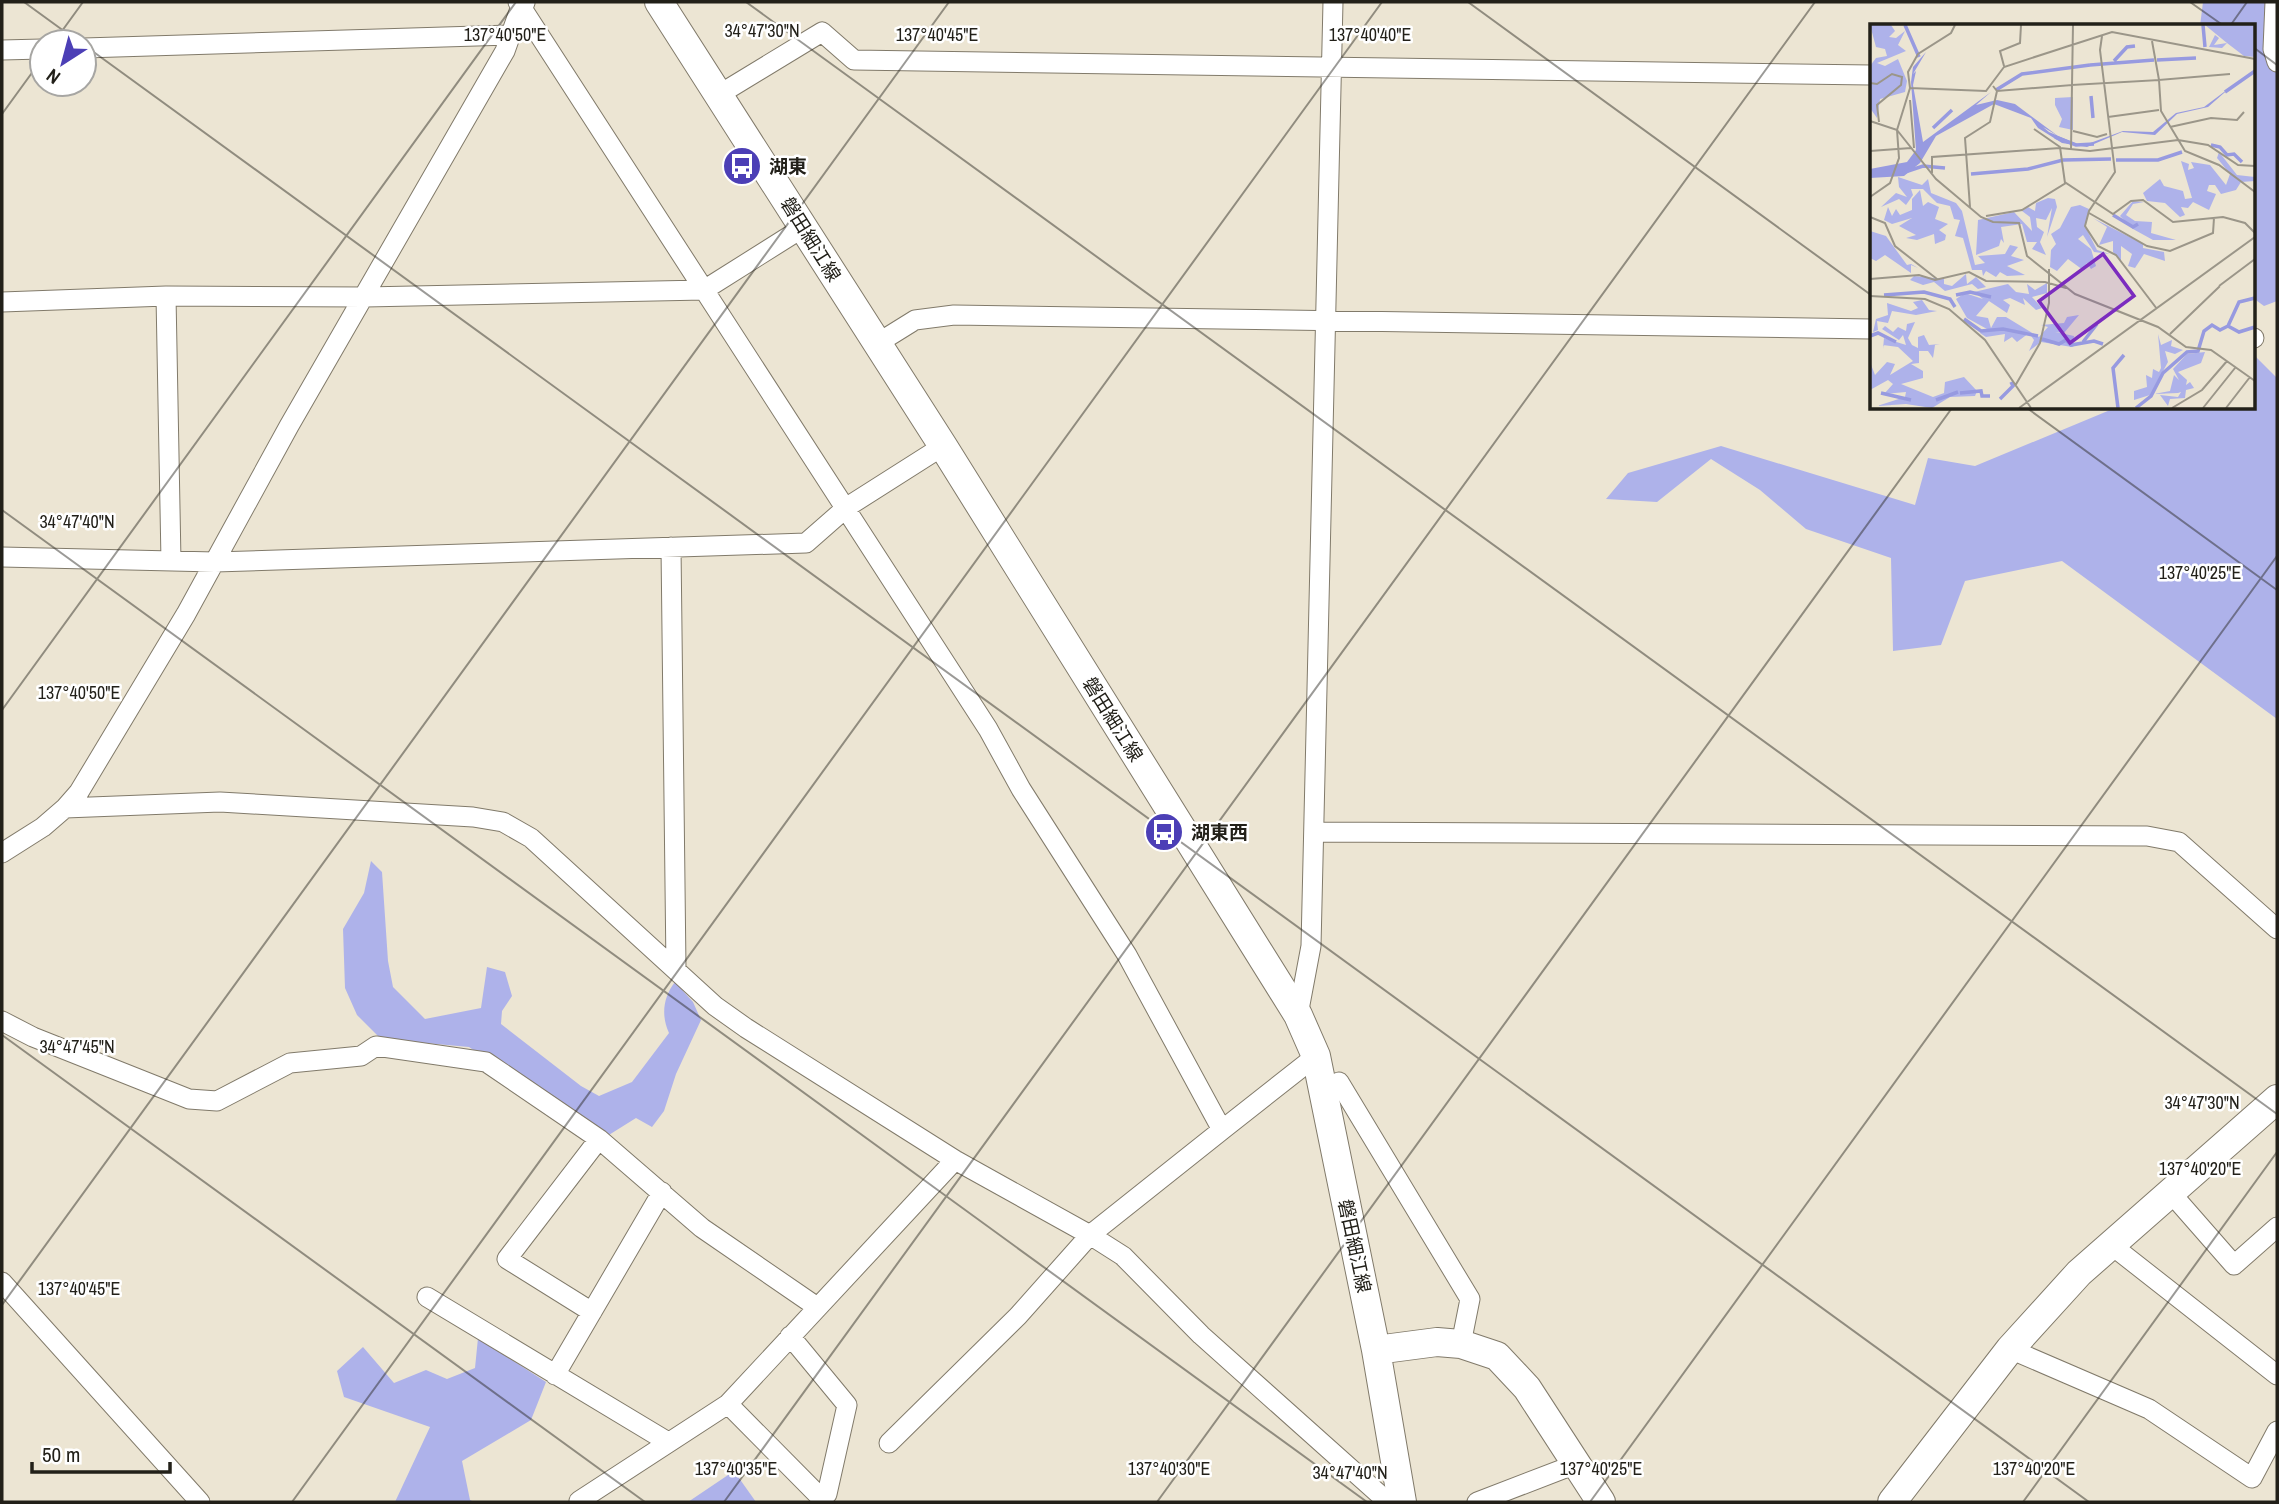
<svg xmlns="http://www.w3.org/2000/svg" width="2279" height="1504" font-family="'Archivo Narrow','Noto Sans JP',sans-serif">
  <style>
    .green { fill: #aeb2ea }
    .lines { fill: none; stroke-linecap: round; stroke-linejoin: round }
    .street-casing { stroke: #817a6a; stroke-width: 21 }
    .secondary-casing { stroke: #817a6a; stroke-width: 30 }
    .street { stroke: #fff; stroke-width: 19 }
    .secondary { stroke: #fff; stroke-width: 28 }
    .ticks { fill: none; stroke: #222019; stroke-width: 2; stroke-opacity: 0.45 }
    .labels { text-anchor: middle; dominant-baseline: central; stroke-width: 5; stroke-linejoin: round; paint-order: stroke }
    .poi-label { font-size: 19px; font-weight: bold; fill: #222019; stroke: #fff; text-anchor: start }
    .street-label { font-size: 19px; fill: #222019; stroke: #fff }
    .inset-river { fill: none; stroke: #979ae0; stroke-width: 3.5 }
    .inset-road { fill: none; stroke: #9b9689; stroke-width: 2 }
    .view { fill: #7b2cbf; fill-opacity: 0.15; stroke: #7b2cbf; stroke-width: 3.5 }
    .inset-edge { fill: none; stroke: #222019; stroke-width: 3.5 }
    .ticks-label { font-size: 18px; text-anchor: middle; fill: #222019; stroke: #fff; stroke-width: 5; stroke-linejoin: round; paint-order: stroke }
  </style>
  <rect width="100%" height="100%" fill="#ece5d3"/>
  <!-- green -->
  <path class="green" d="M 2203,2 L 2277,2 L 2277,301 L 2264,306 L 2253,298 L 2253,26 L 2200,26 Z
    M 2253,354 L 2277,378 L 2277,719 L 2062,561 L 1965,581 L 1941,645 L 1893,651 L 1891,558 L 1806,529 L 1760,490 L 1711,459 L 1657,502 L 1606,499 L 1628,473 L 1721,446 L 1915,505 L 1928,458 L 1975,466 L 2115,408 L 2253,408 Z
    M 371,861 L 382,872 L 388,961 L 393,987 L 425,1019 L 481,1008 L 487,967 L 505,972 L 512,996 L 502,1011 L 501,1024 L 581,1086 L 599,1096 L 632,1082 L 669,1033 C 661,1016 663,997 675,982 L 693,1002 L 701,1020 L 676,1074 L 664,1111 L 652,1127 L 636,1118 L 604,1138 L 469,1047 L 381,1039 L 357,1015 L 345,988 L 343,929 L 364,893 Z
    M 478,1338 L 546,1382 L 531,1420 L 462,1461 L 470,1500 L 474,1502 L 395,1502 L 430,1427 L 344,1397 L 337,1371 L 363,1347 L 394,1383 L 426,1370 L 447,1379 L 475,1368 Z
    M 734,1471 L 756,1502 L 688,1502 Z"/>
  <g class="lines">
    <defs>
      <path id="street" d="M 518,2 L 988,729 L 1021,789 L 1127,955 L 1222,1130 L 1316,1056
        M 2275,2 L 2273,49 L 2277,62
        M 84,48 L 512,35
        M 2,50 L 42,49
        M 720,94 L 822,32 L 854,60 L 1871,75
        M 166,296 L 171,561
        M 2,302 L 166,296 L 365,297 L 704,290 L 804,227
        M 2253,338 L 2254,338
        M 878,343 L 915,320 L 954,315 C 1260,320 1566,322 1871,329
        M 671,547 L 676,968
        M 2,557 L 215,562 L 806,543 L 847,507 L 943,446
        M 65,808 L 79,792 L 186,614 L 289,426 L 505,51 L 521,6 L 525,3
        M 1314,832 L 2147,836 L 2179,842 L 2277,929
        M 2,853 L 43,827 L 65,808 L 220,802 L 473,817 L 503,822 L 531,838 L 715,1006 L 746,1028 L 955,1160 L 1090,1235 L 1018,1316 L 889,1443
        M 1298,1015 L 1311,946 L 1333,2
        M 2,1021 L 33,1037 L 189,1099 L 217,1101 L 290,1063 L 361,1056 L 376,1046 L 486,1062 L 599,1139 L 702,1228 L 817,1307
        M 1339,1082 L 1470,1299 L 1461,1344
        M 1222,1130 L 1090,1235 L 1123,1256 L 1201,1335 L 1388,1502
        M 2170,1192 L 2234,1265 L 2277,1227
        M 2110,1244 L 2277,1375
        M 2,1282 L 200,1502
        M 427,1297 L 668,1442
        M 592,1312 L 507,1259 L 599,1139
        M 2010,1349 L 2149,1409 L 2252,1478 L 2277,1431
        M 555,1375 L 662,1192
        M 728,1404 L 820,1497 L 827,1494 L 847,1405 L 790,1336
        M 579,1501 L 728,1404 L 955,1160
        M 1477,1502 L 1576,1464"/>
      <path id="secondary" d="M 659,2 L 943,446 L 1298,1015 L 1316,1056 L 1376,1350 L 1402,1502
        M 1376,1350 L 1437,1342 L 1461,1344 L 1497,1356 L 1527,1388 L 1601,1502
        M 1892,1502 L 2010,1349 L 2079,1273 L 2277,1099"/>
    </defs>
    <!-- street casing -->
    <use href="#street" class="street-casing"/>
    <!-- secondary casing -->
    <use href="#secondary" class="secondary-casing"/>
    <!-- street -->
    <use href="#street" class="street"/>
    <!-- secondary -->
    <use href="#secondary" class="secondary"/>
  </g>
  <!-- ticks -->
  <path class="ticks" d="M 24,2 L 79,42M 746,2 L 2277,1114M 1468,2 L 1871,295M 2190,2 L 2224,26M 2230,26 L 2247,2M 54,42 L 83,2M 84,45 L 2089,1502M 2253,47 L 2277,65M 2,114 L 42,59M 2027,408 L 2277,590M 2,510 L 1367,1502M 2,710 L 516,2M 2,1035 L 645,1502M 2,1305 L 949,2M 292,1502 L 1382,2M 724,1502 L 1815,2M 1157,1502 L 1952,408M 1590,1502 L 2277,556M 2023,1502 L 2277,1152"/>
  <!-- icons -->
  <defs>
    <symbol id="bus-disc" viewBox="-11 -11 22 22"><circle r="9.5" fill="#4c3fb6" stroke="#fff"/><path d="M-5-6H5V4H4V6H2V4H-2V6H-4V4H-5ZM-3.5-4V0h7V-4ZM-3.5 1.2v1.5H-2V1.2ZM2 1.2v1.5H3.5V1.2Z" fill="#fff"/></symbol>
  </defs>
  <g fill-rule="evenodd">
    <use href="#bus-disc" x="720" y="144" width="44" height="44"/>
    <use href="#bus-disc" x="1142" y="810" width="44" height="44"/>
  </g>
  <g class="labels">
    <!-- poi labels -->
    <g class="poi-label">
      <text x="769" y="166">湖東</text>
      <text x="1191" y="832">湖東西</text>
    </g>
    <!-- street labels -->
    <g class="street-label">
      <text transform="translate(811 239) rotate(58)">磐田細江線</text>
      <text transform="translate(1113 719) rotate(58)">磐田細江線</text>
      <text transform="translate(1355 1246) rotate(78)">磐田細江線</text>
    </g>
  </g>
  <!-- overview -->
  <g transform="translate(1870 24)">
    <rect width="385" height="385" fill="#ece5d3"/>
    <path d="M 0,1 L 21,1 L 25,7 L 19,13 L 26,14 L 35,7 L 28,21 L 36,27 L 7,39 L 15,42 L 28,35 L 37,57 L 35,68 L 10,75 L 7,94 L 0,84 L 0,42 L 6,34 L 17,32 L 15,25 L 6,23 ZM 385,1 L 385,33 L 374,32 L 357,19 L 352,24 L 339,23 L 345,11 L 349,14 L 344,21 L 357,19 L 335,1 ZM 203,73 L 203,106 L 189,103 L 192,95 L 185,81 L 185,74 ZM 349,128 L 367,151 L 385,153 L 385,157 L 371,158 L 366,166 L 351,170 L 345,161 L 339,161 L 337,167 L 346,170 L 339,186 L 323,178 L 318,184 L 311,183 L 315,191 L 310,193 L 295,179 L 277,177 L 273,169 L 290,155 L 294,162 L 313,167 L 315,175 L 322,174 L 311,137 L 319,140 L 318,146 L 324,144 L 321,138 L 340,141 L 356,161 L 360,150 L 347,134 ZM 28,153 L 52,161 L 58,155 L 61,169 L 86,179 L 92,187 L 105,241 L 115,239 L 108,232 L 135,230 L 140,221 L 148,223 L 141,232 L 154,236 L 137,242 L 155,251 L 137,252 L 130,248 L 126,253 L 116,247 L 113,252 L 112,246 L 102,246 L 93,214 L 85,212 L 90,196 L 84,195 L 80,182 L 67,179 L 53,165 L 41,165 L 43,171 L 36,181 L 29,175 L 11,183 L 26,169 L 37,173 L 29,163 ZM 50,166 L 53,182 L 58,178 L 69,183 L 65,195 L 78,200 L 69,206 L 76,211 L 75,216 L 65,220 L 64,210 L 47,216 L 36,214 L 46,211 L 29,202 L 42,194 L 22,200 L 14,196 L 18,183 L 22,192 L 26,185 L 30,191 L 42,186 L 42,175 ZM 178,174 L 185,175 L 187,183 L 177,213 L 182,184 L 176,196 L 166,194 L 167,203 L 174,208 L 170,218 L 176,231 L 162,225 L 167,218 L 157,218 L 152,200 L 131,203 L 134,219 L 131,215 L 129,222 L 106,231 L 108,196 L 144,188 L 162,207 L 160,193 L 152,187 L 158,183 L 165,187 L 166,179 ZM 263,177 L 274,178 L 263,180 L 256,191 L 265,197 L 282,198 L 281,209 L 306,216 L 283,216 L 263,205 L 250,192 ZM 210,181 L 219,185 L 215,202 L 227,226 L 240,230 L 224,228 L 213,211 L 208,215 L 221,225 L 226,242 L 221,245 L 217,239 L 213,246 L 198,235 L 187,247 L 180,243 L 181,226 L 186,220 L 181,210 L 190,204 L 201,183 ZM 223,194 L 273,220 L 273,224 L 294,228 L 295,237 L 274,230 L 265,244 L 258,242 L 262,230 L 251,222 L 251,237 L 243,228 L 243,217 L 229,221 L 237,203 ZM 0,207 L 16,212 L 37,241 L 41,240 L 48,244 L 41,241 L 41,249 L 15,231 L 6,237 L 0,234 ZM 96,250 L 97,260 L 106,253 L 116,263 L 108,265 L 102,260 L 75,267 L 64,258 L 53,261 L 40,256 L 44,252 L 74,255 L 74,260 L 82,262 ZM 177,259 L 177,269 L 162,273 L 172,284 L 166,286 L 153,274 L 155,281 L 140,274 L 133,276 L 140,281 L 137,289 L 119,277 L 106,292 L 118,294 L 121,304 L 127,293 L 136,293 L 169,313 L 178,303 L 171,301 L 194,299 L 197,293 L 209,291 L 194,309 L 185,308 L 204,312 L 203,319 L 209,319 L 202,323 L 171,318 L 159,327 L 164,316 L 159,309 L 147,318 L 142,313 L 134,318 L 135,310 L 116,313 L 110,309 L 117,305 L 97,294 L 86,275 L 95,269 L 113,275 L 104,268 L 138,260 L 146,268 L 159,270 L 157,260 L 165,266 ZM 52,276 L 59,286 L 67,287 L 46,291 L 22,287 L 18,299 L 7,297 L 8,306 L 3,308 L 6,295 L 18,291 L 17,279 L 41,287 L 48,284 L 43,278 ZM 45,298 L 38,314 L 42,321 L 48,324 L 48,313 L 54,311 L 59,321 L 70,320 L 65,321 L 63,334 L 58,327 L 49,327 L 49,339 L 41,340 L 53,347 L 53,354 L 31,360 L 63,373 L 74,369 L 75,358 L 94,353 L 107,367 L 105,372 L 80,373 L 62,384 L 36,380 L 7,382 L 35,373 L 36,368 L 14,370 L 23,360 L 18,356 L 0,366 L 0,338 L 5,351 L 17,338 L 25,340 L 20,351 L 43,337 L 28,323 L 13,321 L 13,325 L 14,314 L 36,321 L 33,311 L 29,316 L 12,305 L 15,302 L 23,308 L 28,303 L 36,307 L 37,300 ZM 288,310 L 291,321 L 302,316 L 301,322 L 313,326 L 305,330 L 295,327 L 298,338 L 280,371 L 264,376 L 264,367 L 277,363 L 276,351 L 282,354 L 283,345 L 289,348 L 291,344 ZM 335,328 L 331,339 L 308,348 L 317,356 L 316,361 L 320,358 L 324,364 L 316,366 L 315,374 L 300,375 L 298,382 L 290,371 L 308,373 L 311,368 L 308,369 L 283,370 L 283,365 L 284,362 L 284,370 L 300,367 L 304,351 L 309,356 L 303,345 L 317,330 Z" fill="#aeb2ea"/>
    <path d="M 56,28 L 43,50 L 46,47 L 43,61 L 53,118 L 121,68 L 106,81 L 127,76 L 145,80 L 188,112 L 173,103 L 179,108 L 212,122 L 253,107 L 283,108 L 306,89 L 334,83 L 362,62 L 338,83 L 307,90 L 285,111 L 252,108 L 217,123 L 192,119 L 168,104 L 161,94 L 124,80 L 66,112 L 50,139 L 34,152 L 0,154 L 0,145 L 37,138 L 46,126 L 41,58 L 43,43 Z" fill="#979ae0"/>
    <path class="inset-river" d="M 35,1 L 49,33M 333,1 L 335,23M 287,36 L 326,34M 244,37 L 257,23 L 265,22M 220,41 L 284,36M 126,66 L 152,50 L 220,41M 355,68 L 385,47M 221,72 L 223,94M 63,104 L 82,86M 185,113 L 206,121 L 224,120M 341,121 L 350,123 L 357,131 L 364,130 L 372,138M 246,136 L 288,136 L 312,128M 29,150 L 53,142 L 75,144M 101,150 L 158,145 L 193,136 L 241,135M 243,191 L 263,203 L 268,200M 14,271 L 54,268 L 80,275 L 85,283M 86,271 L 100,268 L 121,273M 385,274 L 369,278 L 358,302 L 369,308 L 385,303M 94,295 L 111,307 L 133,305 L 168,312M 0,312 L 8,309 L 26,318M 172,315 L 189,320 L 196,316 L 201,321 L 224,317 L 233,320M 213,318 L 227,300M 11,369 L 41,376M 90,369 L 111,367 L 112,372 L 120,372M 130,375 L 143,362 L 141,358M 66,376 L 88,368M 248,384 L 243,344 L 254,331M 266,384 L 281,372 L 293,349 L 317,328 L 328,327 L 334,307 L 342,301 L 350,306 L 358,302"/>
    <path class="inset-road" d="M 203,1 L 202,61 L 289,56 L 291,87 L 315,127 L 349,141 L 385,168M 232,12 L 230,26 L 245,148 L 219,187 L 215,202 L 228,222 L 246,231 L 287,285M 282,17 L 289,56 L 360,50M 134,42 L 130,27 L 150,19 L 151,1M 0,59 L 7,60 L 22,50 L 32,53 L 31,61 L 7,81 L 9,98M 123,62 L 127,67 L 202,61 L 201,126M 40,64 L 38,48 L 48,30 L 81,9 L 85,1M 40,76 L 44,124M 238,93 L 289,86M 0,97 L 27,106 L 40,64 L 116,67 L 134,43 L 242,8 L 385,35M 300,103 L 341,94 L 367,96 L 374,88M 164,105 L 190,123 L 195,159M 27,106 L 66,155 L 111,193 L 123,198 L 149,199 L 157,232 L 205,270 L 288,303 L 316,323 L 341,326 L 385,357M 203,107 L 227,113 L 237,110M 0,127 L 41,124M 62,149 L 62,133 L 190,124 L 220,127 L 308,116 L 338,121 L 368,141 L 385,142M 0,173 L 20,159 L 29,134 L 27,106M 100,183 L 95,114 L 120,98 L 127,67M 219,189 L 277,222 L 300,227 L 343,209 L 344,194M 116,192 L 152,186 L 196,159 L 243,190 L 261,177 L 273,176 L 303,198 L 353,193 L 375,199 L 385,209M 0,193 L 15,199 L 25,222 L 67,255M 0,255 L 49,251 L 65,256 L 99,248 L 116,257 L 175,258 L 196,264M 349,262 L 385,235M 0,272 L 55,275 L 79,285 L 115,316 L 161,384M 300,310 L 350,262M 145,362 L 170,319 L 179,279 L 179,245M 149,384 L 385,213M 302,384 L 332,366 L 357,337M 333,384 L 365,344M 356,384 L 380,353"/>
    <path class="view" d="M 233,230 L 264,272 L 200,319 L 169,277 Z"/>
    <rect width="385" height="385" class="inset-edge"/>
  </g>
  <g class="ticks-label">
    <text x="762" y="37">34°47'30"N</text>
    <text x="505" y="41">137°40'50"E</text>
    <text x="937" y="41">137°40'45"E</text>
    <text x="1370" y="41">137°40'40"E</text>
    <text x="77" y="528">34°47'40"N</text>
    <text x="2200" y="579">137°40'25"E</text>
    <text x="79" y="699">137°40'50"E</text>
    <text x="77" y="1053">34°47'45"N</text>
    <text x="2202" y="1109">34°47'30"N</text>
    <text x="2200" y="1175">137°40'20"E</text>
    <text x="79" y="1295">137°40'45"E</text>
    <text x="736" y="1475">137°40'35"E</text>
    <text x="1169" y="1475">137°40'30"E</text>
    <text x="1601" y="1475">137°40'25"E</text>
    <text x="2034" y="1475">137°40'20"E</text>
    <text x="1350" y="1479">34°47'40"N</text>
  </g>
  <!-- border -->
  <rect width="2279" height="1504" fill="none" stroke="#222019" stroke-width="7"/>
  <!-- north arrow -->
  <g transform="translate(63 63) rotate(216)"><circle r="33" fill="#ffffff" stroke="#a7a6a3" stroke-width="2"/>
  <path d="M0-5L12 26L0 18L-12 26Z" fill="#4c3fb6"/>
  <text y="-10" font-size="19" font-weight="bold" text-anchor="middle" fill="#222019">N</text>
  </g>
  <!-- scale -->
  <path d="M32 1462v10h138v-10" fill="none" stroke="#222019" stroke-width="3.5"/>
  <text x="42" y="1462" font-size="21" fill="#222019" stroke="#ffffff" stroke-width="5" paint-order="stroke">50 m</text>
</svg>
